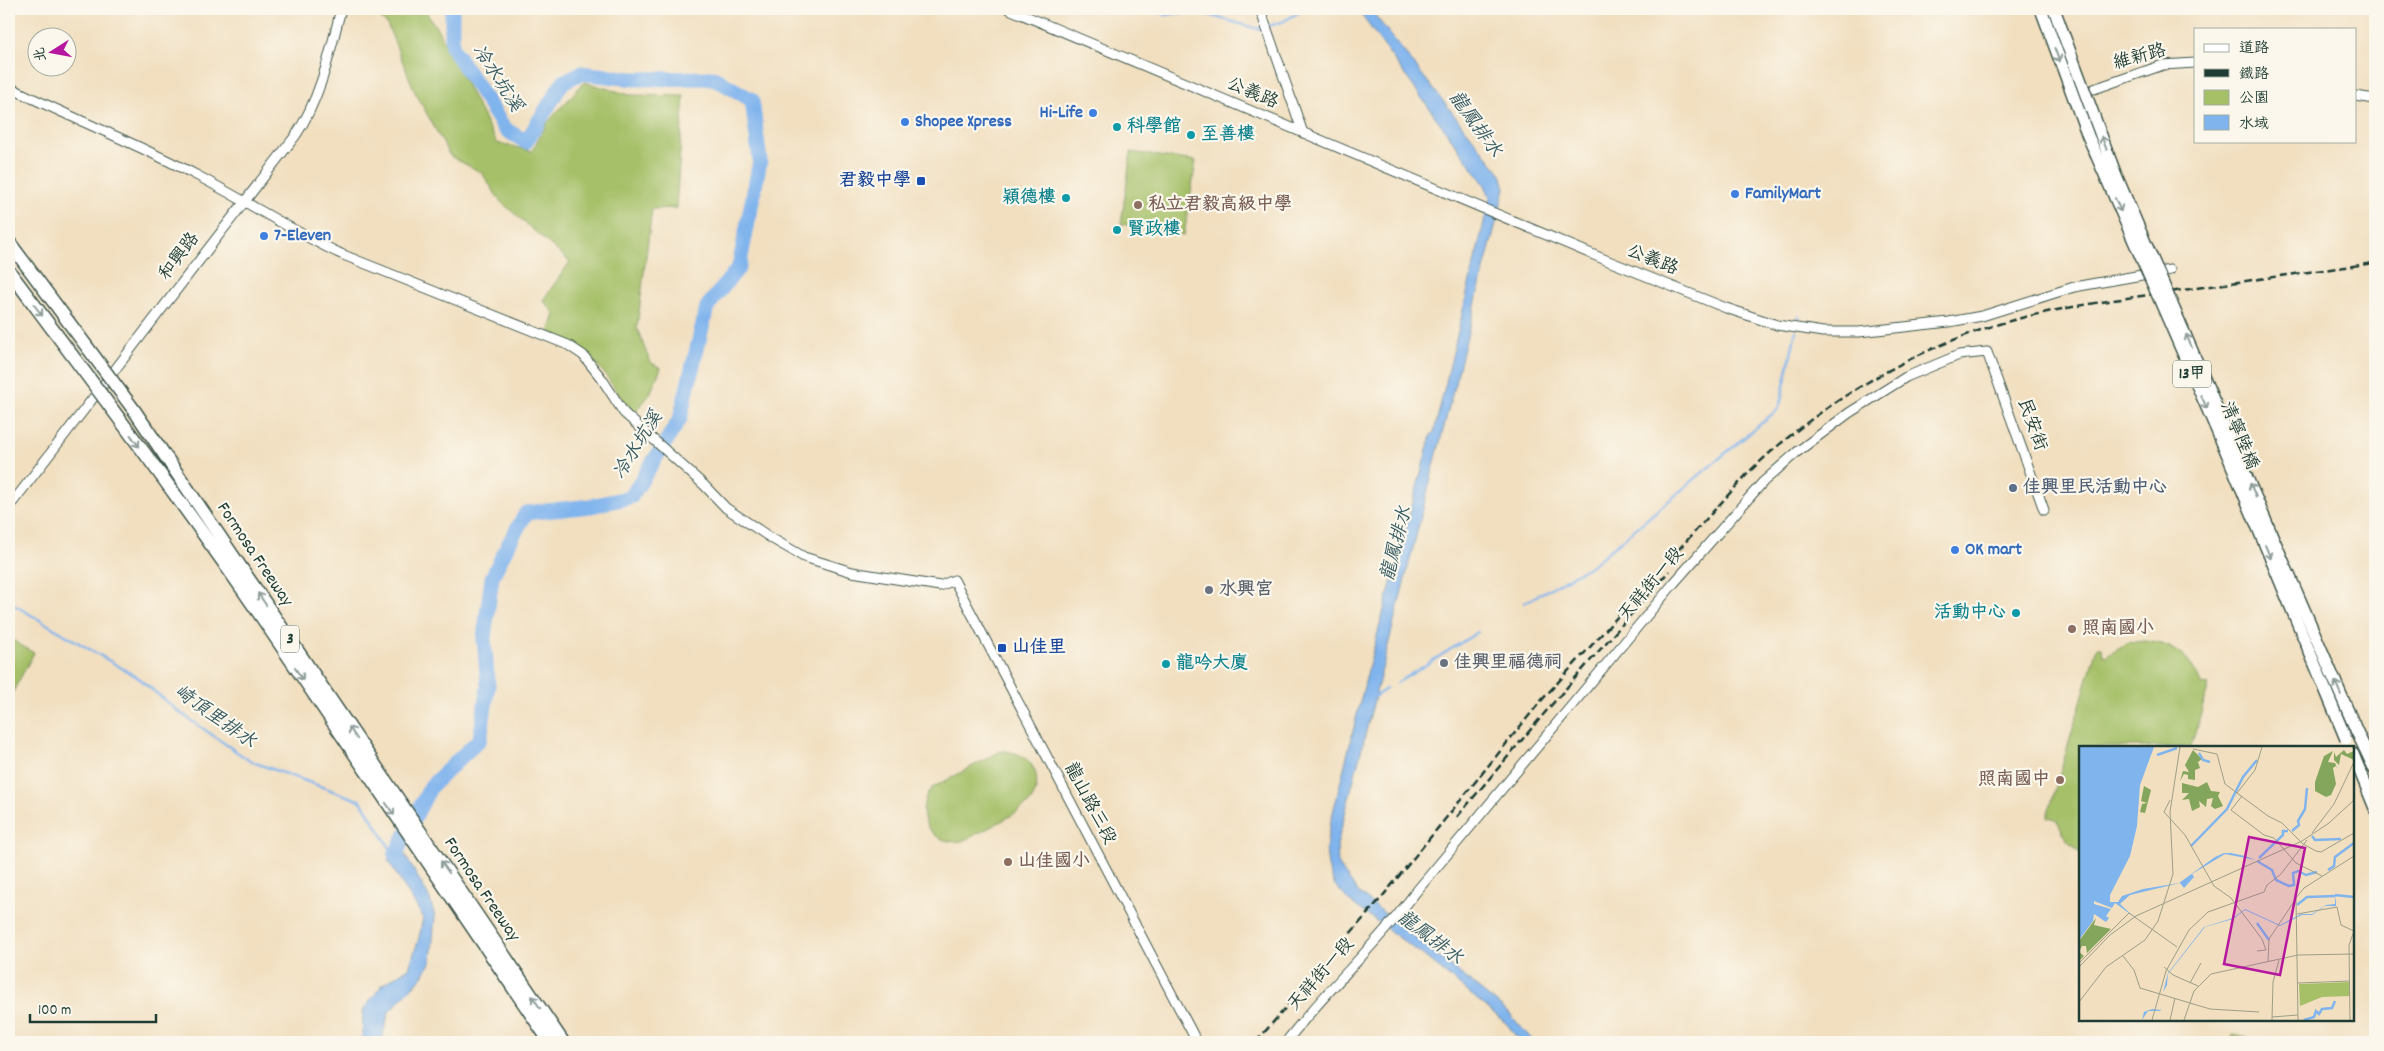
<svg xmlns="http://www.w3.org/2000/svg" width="2384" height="1051" font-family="Dekko,'LXGW WenKai TC',sans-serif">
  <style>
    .green { fill: #a5c067; stroke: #627e4e }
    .water { fill: #80b4ed; stroke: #507890 }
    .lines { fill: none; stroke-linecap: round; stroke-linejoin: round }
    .stream { stroke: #80b4ed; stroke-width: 2.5 }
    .river { stroke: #80b4ed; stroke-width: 15 }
    .minor-casing { stroke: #3e5549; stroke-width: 11 }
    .major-casing { stroke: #3e5549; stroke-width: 14 }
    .minor { stroke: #fff; stroke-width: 9 }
    .major { stroke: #fff; stroke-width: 11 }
    .rail { stroke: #1f3d34; stroke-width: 2.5; stroke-dasharray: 8 4; stroke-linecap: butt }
    .major-bridge-casing { stroke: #3e5549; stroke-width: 14; stroke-linecap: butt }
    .highway-bridge-casing { stroke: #3e5549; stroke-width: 15; stroke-linecap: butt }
    .major-bridge { stroke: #fff; stroke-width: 11 }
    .highway-bridge { stroke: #fff; stroke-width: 12 }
    .oneway { stroke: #8f9e9a }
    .shop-dot { fill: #3f7fe0; stroke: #fbf7ec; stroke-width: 2 }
    .culture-dot { fill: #0f9aa8; stroke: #fbf7ec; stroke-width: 2 }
    .transit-dot { fill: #1a4fb4; stroke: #fbf7ec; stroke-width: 2 }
    .education-dot { fill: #8d6e63; stroke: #fbf7ec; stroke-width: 2 }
    .service-dot { fill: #5c6f8a; stroke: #fbf7ec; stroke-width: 2 }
    .worship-dot { fill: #6b7280; stroke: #fbf7ec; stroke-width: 2 }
    .labels { text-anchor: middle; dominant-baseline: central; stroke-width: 4.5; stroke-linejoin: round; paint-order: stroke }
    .shield { fill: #fbf7ec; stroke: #61756b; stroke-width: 1 }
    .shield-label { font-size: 16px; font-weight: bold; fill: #1f3d34 }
    .street-label { font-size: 18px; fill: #1f3d34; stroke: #fbf7ec }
    .shop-label { font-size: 18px; font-weight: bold; fill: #366cbe; stroke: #fbf7ec; text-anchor: start }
    .culture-label { font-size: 18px; font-weight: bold; fill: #0d838f; stroke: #fbf7ec; text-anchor: start }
    .transit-label { font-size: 18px; font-weight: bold; fill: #164399; stroke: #fbf7ec; text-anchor: end }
    .education-label { font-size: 18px; font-weight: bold; fill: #785e54; stroke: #fbf7ec; text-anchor: start }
    .service-label { font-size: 18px; font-weight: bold; fill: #4e5e75; stroke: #fbf7ec; text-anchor: start }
    .worship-label { font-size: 18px; font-weight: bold; fill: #5b616d; stroke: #fbf7ec; text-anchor: start }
    .water-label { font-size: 19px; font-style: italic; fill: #375b62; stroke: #fbf7ec }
    .inset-river { fill: none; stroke: #80b4ed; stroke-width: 2.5 }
    .inset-road { fill: none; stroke: #9d9e88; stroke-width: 1 }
    .view { fill: #b5179e; fill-opacity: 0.15; stroke: #b5179e; stroke-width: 2.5 }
    .inset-edge { fill: none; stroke: #1f3d34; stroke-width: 2.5 }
  </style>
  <rect width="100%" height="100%" fill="#fbf7ec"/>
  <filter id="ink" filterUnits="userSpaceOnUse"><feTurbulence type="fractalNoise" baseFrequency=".02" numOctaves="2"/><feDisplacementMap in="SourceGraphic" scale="10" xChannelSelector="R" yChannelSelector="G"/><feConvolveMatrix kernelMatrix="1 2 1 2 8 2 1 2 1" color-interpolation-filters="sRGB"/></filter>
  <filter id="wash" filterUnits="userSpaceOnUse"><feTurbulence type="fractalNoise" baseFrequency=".0096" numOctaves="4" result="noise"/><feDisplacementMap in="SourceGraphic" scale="20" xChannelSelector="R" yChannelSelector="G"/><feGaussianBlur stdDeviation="1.12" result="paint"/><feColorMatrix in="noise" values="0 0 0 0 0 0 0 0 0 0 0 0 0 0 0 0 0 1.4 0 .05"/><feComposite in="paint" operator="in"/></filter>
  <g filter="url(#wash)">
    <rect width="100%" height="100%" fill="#f1dfc0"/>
    <!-- green -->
    <path class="green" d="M 370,9 L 424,9 L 438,30 L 497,143 L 532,151 L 547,123 L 584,82 L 630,95 L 684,96 L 676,208 L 652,209 L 637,328 L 650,362 L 661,368 L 650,394 L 634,414 C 617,395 606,371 586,353 C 576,344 561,338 549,332 L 555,314 L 543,300 L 570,262 L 500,201 L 482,173 L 450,156 L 415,92 L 387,24 Z
      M 1131,152 L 1196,161 L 1184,235 L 1121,224 Z
      M 9,638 L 34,653 L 9,699 Z
      M 2144,641 C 2172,643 2192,658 2201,684 L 2209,685 L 2191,747 L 2080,747 L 2080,852 L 2068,841 L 2056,819 L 2047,817 L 2097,647 L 2102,647 L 2103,655 L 2105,656 L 2127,643 Z
      M 1005,751 C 1017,752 1028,757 1034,769 C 1039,779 1037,793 1030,802 C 1023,811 974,836 962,841 C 930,847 911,812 932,788 L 999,752 Z
      M 2232,1035 L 2256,1040 L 2255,1042 L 2230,1042 Z"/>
    <!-- water -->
    <path class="water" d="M 1357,9 L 1370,9 L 1501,174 L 1505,188 L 1337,845 L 1338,865 L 1358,892 L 1508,1012 L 1534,1042 L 1520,1042 L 1507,1024 L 1424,956 L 1349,901 L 1334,884 L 1328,867 L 1326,849 L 1329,829 L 1371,658 L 1431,435 L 1434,432 L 1490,197 L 1485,185 Z
      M 397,845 L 404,853 L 430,899 L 435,917 L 431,961 L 423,976 L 389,1012 L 381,1042 L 362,1042 L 363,1010 L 383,984 L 409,968 L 419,938 L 423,917 L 388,861 Z"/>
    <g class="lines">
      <!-- stream -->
      <path class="stream" d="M 1151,9 L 1167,15 L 1195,11 L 1258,29 L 1263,27
        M 1268,26 L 1282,22 L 1305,9
        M 1797,326 L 1799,317
        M 9,602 L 137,677 L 179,712 L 250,761 L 361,801 L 393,853
        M 1524,603 L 1592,565 L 1776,411 L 1780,405 L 1796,331
        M 1397,683 L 1478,632
        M 1374,697 L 1386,689"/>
      <!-- river -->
      <path class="river" d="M 399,864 L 395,855 L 431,786 L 480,739 L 488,686 L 484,638 L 492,577 L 509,543 L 526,513 L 591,506 L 631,497 L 680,419 L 707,307 L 739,267 L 760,161 L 752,100 L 714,78 L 633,79 L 581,73 L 563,82 L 526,142 L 505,129 L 452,47 L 452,9"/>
    </g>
  </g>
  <g filter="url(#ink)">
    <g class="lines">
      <defs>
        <path id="minor" d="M 1009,9 L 1601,258 L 1726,308 L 1777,325 L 1823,332 L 1859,332 L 1949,322 L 1982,316 L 2074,287 L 2170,270
          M 1260,9 L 1303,133
          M 9,87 C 71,118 136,143 198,176 C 246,201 292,231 341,254 L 568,345 L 583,355 L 602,379 L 624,413 L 704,485 L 726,508 L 771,538 L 804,557 L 852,572 L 940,586 L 954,580 L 1197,1042
          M 2094,89 L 2163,65 L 2195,63
          M 2355,96 L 2375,99
          M 9,507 L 296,135 C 321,97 330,52 341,9
          M 1286,1042 C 1326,990 1376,946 1415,893 L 1674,583 L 1763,482 L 1797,452 L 1849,413 L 1906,377 L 1959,355 L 1987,352 L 2044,510"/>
        <path id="major" d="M 2357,732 L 2375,770
          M 2353,754 L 2375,808"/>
      </defs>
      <!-- minor casing -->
      <use href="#minor" class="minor-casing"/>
      <!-- major casing -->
      <use href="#major" class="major-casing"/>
      <!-- minor -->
      <use href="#minor" class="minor"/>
      <!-- major -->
      <use href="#major" class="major"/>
      <!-- rail -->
      <path class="rail" d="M 1457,817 L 1548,709 L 1669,571
        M 1256,1042 L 1382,897 L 1540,702 L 1750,471 C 1819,405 1907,352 1999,324 C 2054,308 2113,300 2169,292 C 2238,282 2307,272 2375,263"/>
      <defs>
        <path id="major-bridge" d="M 2041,9 L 2088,136 L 2226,451 L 2346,739
          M 2054,9 L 2115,173 L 2357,732"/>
        <path id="highway-bridge" d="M 9,242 L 134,410 L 563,1042
          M 9,271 C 95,386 182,501 263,619 C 359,760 454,902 550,1042"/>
      </defs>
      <!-- major-bridge casing -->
      <use href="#major-bridge" class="major-bridge-casing"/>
      <!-- highway-bridge casing -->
      <use href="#highway-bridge" class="highway-bridge-casing"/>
      <!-- major-bridge -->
      <use href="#major-bridge" class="major-bridge"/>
      <!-- highway-bridge -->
      <use href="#highway-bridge" class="highway-bridge"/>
    </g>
    <!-- one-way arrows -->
    <defs><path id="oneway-shaft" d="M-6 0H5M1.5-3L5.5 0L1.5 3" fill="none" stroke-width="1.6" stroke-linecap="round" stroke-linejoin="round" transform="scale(1.25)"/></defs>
    <g class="oneway">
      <use href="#oneway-shaft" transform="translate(2057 55) rotate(70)"/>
      <use href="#oneway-shaft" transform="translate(2104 143) rotate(-112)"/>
      <use href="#oneway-shaft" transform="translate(2118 205) rotate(66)"/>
      <use href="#oneway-shaft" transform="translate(38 310) rotate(53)"/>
      <use href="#oneway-shaft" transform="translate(2189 341) rotate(-114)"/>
      <use href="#oneway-shaft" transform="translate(2204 402) rotate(66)"/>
      <use href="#oneway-shaft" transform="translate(135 441) rotate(54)"/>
      <use href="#oneway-shaft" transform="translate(2253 490) rotate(-113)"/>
      <use href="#oneway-shaft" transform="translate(2268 552) rotate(67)"/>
      <use href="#oneway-shaft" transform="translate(262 599) rotate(-124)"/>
      <use href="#oneway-shaft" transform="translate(299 674) rotate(56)"/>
      <use href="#oneway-shaft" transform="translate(2338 688) rotate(-113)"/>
      <use href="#oneway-shaft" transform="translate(353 733) rotate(-124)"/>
      <use href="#oneway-shaft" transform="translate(390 809) rotate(56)"/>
      <use href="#oneway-shaft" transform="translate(445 867) rotate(-124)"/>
      <use href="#oneway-shaft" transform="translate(536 1002) rotate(-124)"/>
    </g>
  </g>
  <!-- markers -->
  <g class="shop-dot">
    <circle cx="1093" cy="113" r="5"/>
    <circle cx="905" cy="122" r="5"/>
    <circle cx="1735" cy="194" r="5"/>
    <circle cx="264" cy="236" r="5"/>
    <circle cx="1955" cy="550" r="5"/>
  </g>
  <g class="culture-dot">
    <circle cx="1117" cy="127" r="5"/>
    <circle cx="1191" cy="135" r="5"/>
    <circle cx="1066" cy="198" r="5"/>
    <circle cx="1117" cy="230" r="5"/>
    <circle cx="2016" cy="613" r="5"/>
    <circle cx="1166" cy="664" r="5"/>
  </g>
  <g class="transit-dot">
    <rect x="916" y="176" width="10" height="10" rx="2.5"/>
    <rect x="997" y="643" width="10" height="10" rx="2.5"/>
  </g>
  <g class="education-dot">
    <circle cx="1138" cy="205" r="5"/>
    <circle cx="2072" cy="629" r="5"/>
    <circle cx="2060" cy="780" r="5"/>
    <circle cx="1008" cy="862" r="5"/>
  </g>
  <circle class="service-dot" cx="2013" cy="488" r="5"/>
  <g class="worship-dot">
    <circle cx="1209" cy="590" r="5"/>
    <circle cx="1444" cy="663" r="5"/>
  </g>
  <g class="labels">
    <!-- shield labels -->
    <g class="shield">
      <rect x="2173" y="360.5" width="38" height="27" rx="4"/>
      <rect x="281" y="625.5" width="18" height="27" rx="4"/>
    </g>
    <g class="shield-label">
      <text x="2192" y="374">13甲</text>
      <text x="290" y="639">3</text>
    </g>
    <!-- street labels -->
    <g class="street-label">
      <text transform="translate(2140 58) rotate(-15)">維新路</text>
      <text transform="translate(1252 94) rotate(23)">公義路</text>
      <text transform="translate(180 257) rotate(-53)">和興路</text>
      <text transform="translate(1652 261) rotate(22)">公義路</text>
      <text transform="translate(2031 425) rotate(70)">民安街</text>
      <text transform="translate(2238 436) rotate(67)">清寧陸橋</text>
      <text transform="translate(254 555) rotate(56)">Formosa Freeway</text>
      <text transform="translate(1652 585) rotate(-50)">天祥街一段</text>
      <text transform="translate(1089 804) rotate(62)">龍山路三段</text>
      <text transform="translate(481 890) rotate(56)">Formosa Freeway</text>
      <text transform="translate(1322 975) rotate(-49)">天祥街一段</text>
    </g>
    <!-- shop labels -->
    <g class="shop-label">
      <text x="1083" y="113" text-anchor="end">Hi-Life</text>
      <text x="915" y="122">Shopee Xpress</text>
      <text x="1745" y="194">FamilyMart</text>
      <text x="274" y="236">7-Eleven</text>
      <text x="1965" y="550">OK mart</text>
    </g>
    <!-- culture labels -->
    <g class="culture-label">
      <text x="1127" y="127">科學館</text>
      <text x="1201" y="135">至善樓</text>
      <text x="1056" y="198" text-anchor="end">穎德樓</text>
      <text x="1127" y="230">賢政樓</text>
      <text x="2006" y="613" text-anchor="end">活動中心</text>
      <text x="1176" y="664">龍吟大廈</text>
    </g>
    <!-- transit labels -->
    <g class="transit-label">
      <text x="911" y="181">君毅中學</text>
      <text x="1012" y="648" text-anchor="start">山佳里</text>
    </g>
    <!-- education labels -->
    <g class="education-label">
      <text x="1148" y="205">私立君毅高級中學</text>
      <text x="2082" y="629">照南國小</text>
      <text x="2050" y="780" text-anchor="end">照南國中</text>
      <text x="1018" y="862">山佳國小</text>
    </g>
    <!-- service labels -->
    <g class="service-label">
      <text x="2023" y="488">佳興里民活動中心</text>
    </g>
    <!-- worship labels -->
    <g class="worship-label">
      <text x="1219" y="590">水興宮</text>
      <text x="1454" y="663">佳興里福德祠</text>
    </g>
    <!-- water labels -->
    <g class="water-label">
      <text transform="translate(496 79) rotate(57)">冷水坑溪</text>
      <text transform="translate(1474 125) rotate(54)">龍鳳排水</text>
      <text transform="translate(639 446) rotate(-58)">冷水坑溪</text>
      <text transform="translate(1398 544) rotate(-76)">龍鳳排水</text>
      <text transform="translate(214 718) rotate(35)">崎頂里排水</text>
      <text transform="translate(1429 939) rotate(37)">龍鳳排水</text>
    </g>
  </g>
  <!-- overview -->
  <g transform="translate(2079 746)">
    <rect width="275" height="275" fill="#f1dfc0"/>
    <path d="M 271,236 L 271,250 L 243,251 L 221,260 L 220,238 Z" fill="#a5c067"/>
    <path d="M 273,1 L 275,1 L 275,14 L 262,8 L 260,19 L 255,14 L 255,6 L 257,11 L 265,4 L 268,8 L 275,5 ZM 114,4 L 123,13 L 119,16 L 121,22 L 116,24 L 116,34 L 109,33 L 109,29 L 105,28 L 101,35 L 104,25 L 110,26 L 106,19 ZM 254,5 L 249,16 L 256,17 L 259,24 L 257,20 L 254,22 L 257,38 L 252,49 L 247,51 L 236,45 L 236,36 L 245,10 ZM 128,36 L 132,45 L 141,46 L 139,50 L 144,60 L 136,63 L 132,60 L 134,52 L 128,53 L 127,61 L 120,55 L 121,61 L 113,65 L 110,53 L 103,54 L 110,47 L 103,47 L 103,37 L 119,41 ZM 65,40 L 72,44 L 66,67 L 61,66 L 63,58 L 68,57 L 62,55 ZM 17,172 L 15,179 L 32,183 L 8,207 L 7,200 L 3,200 L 0,206 L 5,210 L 0,215 L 0,195 Z" fill="#84a65c"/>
    <path d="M 0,1 L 75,1 L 61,39 L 58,80 L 51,110 L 31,149 L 31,156 L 39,156 L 43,150 L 64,143 L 100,137 L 136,111 L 145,107 L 152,107 L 166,110 L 177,114 L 146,108 L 113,128 L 115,131 L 105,142 L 101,137 L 51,149 L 41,158 L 54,170 L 36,157 L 33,162 L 15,155 L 15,158 L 32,163 L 27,170 L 30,172 L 27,176 L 15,168 L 14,175 L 0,194 ZM 256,149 L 257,156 L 257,160 L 246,160 L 233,169 L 223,169 L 201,180 L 166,164 L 154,173 L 126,181 L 89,228 L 88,239 L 84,246 L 87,251 L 83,262 L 81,265 L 69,265 L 63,274 L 65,266 L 70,264 L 74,263 L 81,264 L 83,262 L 87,251 L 84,246 L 89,227 L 125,181 L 154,172 L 166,163 L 201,179 L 222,168 L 233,168 L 247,159 L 256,158 Z" fill="#80b4ed"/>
    <path class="inset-river" d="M 120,7 L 124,14 L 131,16M 78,9 L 98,2M 213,85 L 220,79 L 219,75 L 226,63 L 228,42M 233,90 L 236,94 L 262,93M 112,100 L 148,63 L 164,31 L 178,14M 180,112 L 204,89 L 204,85 L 209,85M 178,115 L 193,124 L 197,134 L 210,140 L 215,139 L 214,127 L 219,125 L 227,129 L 238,126M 249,124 L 255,120 L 256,111 L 275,97M 256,149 L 275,151M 218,159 L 228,151 L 256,150M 178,177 L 190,194M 225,274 L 235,271 L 237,265 L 240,268 L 243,263 L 253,262 L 256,255"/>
    <path class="inset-road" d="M 114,3 L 138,8 L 146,38 L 189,70 L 203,77 L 224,98 L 237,105 L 242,106 L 275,87M 158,47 L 176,24 L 183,1M 163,50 L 152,64 L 185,89 L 195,92 L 217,117 L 243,130M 91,54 L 85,66 L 106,89 L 135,140 L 152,152 L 183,193 L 187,204 L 178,205M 233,87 L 255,58 L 275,16M 218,168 L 258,161 L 262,179 L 275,185M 219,209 L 275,208M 44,210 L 55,224 L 61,242 L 131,263 L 180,266M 189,215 L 190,193 L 216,154M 0,217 L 50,167 L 98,201M 0,221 L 31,189 L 57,170 L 223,95 L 250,77 L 275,54M 85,221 L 94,229 L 119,240M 111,237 L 122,217M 219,237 L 271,235M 0,256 L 27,221 L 66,194 L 79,175 L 94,128 L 91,66 L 101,1M 193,271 L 219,269M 73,274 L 87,225 L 110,184 L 129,166 L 185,146 L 188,139 L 202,128 L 228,94M 91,274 L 96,252M 105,274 L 115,245 L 132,228 L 219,209M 193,274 L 194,236 L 200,214M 219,274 L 217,152 L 225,142 L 275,110M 271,274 L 270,199 L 275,185"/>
    <path class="view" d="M 170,91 L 226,102 L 201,229 L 145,218 Z"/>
    <rect width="275" height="275" class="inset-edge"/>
  </g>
  <!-- margin -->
  <rect width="2384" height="1051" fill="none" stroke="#fbf7ec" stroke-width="30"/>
  <!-- legend -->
  <rect x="2194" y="28" width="162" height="115" fill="#fbf7ec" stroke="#a3ada2"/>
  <rect x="2204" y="44" width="25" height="8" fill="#ffffff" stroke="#a3ada2"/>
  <text x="2239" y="52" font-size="15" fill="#1f3d34">道路</text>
  <rect x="2204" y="69" width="25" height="8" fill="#1f3d34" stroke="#a3ada2"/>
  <text x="2239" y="78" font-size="15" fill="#1f3d34">鐵路</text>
  <rect x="2204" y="90" width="25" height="15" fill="#a5c067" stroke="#a3ada2"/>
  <text x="2239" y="102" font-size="15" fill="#1f3d34">公園</text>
  <rect x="2204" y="115" width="25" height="15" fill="#80b4ed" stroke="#a3ada2"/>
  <text x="2239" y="128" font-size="15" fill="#1f3d34">水域</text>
  <!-- north arrow -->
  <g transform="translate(52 52) rotate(259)"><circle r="24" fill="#fbf7ec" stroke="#a3ada2"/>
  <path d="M0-4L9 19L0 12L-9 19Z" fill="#b5179e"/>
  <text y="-8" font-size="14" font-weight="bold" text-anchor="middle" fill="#1f3d34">北</text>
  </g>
  <!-- scale -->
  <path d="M30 1014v8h126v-8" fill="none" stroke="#1f3d34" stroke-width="2.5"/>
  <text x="38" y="1014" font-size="15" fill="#1f3d34" stroke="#fbf7ec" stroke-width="4" paint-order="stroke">100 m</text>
</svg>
